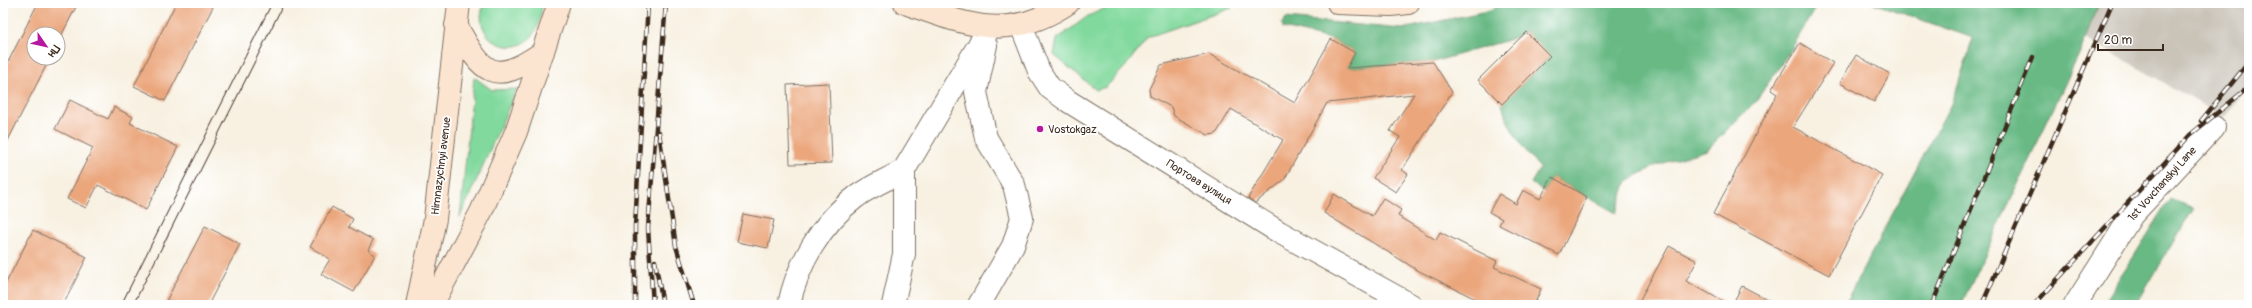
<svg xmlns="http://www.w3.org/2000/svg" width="2252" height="308" font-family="Pangolin,sans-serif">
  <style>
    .industrial { fill: #c9c3b8 }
    .green { fill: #81d99d; stroke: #5e825e }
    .forest { fill: #68b984; stroke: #527251 }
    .building { fill: #eba67b }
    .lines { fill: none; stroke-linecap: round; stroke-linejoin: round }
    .minor-casing { stroke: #7d7063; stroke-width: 24 }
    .tertiary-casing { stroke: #7d7063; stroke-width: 24 }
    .secondary-casing { stroke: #7d7063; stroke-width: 24 }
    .minor { stroke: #fff; stroke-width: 22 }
    .tertiary { stroke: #fff; stroke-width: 22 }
    .secondary { stroke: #fce5d0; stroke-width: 22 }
    .tram { stroke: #3b2a1e; stroke-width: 1 }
    .rail-casing { stroke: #3b2a1e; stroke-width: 4.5 }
    .rail { stroke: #fff; stroke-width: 3; stroke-dasharray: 9; stroke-linecap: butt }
    .poi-dot { fill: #b5179e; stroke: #fff; stroke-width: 1.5 }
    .labels { text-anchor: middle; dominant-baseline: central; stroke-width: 3.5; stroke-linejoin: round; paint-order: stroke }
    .poi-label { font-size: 11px; fill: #3b2a1e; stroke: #fff; text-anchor: start }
    .street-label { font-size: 11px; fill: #3b2a1e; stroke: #fff }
  </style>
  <rect width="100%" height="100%" fill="#fff"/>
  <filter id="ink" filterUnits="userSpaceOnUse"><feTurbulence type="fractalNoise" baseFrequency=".025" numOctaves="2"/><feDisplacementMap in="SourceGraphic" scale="8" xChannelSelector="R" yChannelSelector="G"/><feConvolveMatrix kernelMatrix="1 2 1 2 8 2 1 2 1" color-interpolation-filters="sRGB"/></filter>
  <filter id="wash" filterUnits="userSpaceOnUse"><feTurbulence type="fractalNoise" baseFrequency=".012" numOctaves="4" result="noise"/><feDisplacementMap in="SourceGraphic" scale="16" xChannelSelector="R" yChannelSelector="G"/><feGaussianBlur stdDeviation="0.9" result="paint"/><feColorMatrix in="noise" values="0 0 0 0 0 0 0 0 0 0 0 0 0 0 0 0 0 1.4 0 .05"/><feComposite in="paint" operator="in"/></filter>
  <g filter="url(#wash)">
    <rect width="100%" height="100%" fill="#f8f1e2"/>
    <!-- industrial -->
    <path class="industrial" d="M 2066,3 L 2249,3 L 2249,85 L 2225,118 L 2057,21 Z"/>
    <!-- green -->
    <path class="green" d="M 484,3 L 543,3 C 541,13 539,27 533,35 C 518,55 488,47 482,24 C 480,17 482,10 484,3 Z
      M 1117,3 L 1226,3 L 1232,8 L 1148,37 L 1125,67 L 1106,87 L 1096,90 L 1054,55 L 1057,39 L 1088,16 Z
      M 474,77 L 492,90 L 517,89 L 460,217 Z"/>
    <!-- forest -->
    <path class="forest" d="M 1506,3 L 1818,3 L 1788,55 L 1755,102 L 1707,150 L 1657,165 L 1627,181 L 1616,213 L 1552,177 L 1544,192 L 1531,183 L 1540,168 C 1524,150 1507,127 1502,104 L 1550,56 L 1526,32 L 1508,40 L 1433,62 L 1347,68 L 1355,53 L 1331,39 L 1283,28 L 1282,23 L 1286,18 L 1402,29 L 1487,11 Z
      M 1873,3 L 2098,3 L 2081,50 L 1961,305 L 1844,305 L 1953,100 L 1973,38 Z
      M 2170,199 L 2194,208 L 2136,305 L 2103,305 Z"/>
    <g id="blocks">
      <!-- building -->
      <path class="building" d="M 38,3 L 78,3 L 58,42 L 58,34 L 34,34 L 34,58 L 50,58 L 3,150 L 3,72 Z
        M 176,3 L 215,3 L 165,101 L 134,86 Z
        M 1526,32 L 1550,56 L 1502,104 L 1478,80 Z
        M 1331,39 L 1355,53 L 1347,68 L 1433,62 L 1452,92 L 1402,170 L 1408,174 L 1396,192 L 1373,178 L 1400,137 L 1390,131 L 1414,94 L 1327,103 L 1284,180 L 1255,203 L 1248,198 L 1283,140 L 1231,109 L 1216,134 L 1208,135 L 1174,116 L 1171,107 L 1150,96 L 1149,89 L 1161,65 L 1209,54 L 1295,103 Z
        M 1800,43 L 1833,63 L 1793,127 L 1882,175 L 1829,275 L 1713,214 L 1777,94 L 1771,90 Z
        M 1856,55 L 1890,74 L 1874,102 L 1840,83 Z
        M 829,83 L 832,163 L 790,164 L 787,85 Z
        M 70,100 L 108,119 L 114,107 L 133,117 L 130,123 L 178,147 L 146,210 L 98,185 L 86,208 L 67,199 L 93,148 L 55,129 Z
        M 1552,177 L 1587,197 L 1559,255 L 1499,225 L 1502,219 L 1489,212 L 1499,194 L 1516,204 L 1523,190 L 1540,199 Z
        M 1334,194 L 1372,216 L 1383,198 L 1401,210 L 1398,216 L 1436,240 L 1440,232 L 1497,261 L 1494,267 L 1541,289 L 1534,305 L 1488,305 L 1419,271 L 1324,213 Z
        M 332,207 L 353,219 L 349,227 L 373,240 L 368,250 L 375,255 L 354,292 L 321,274 L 330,259 L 310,247 Z
        M 743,214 L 774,220 L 768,248 L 737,242 Z
        M 205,226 L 240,244 L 208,305 L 164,305 Z
        M 33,230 L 87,257 L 63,305 L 3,305 L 3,289 Z
        M 1669,246 L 1697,261 L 1686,281 L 1730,305 L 1637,305 Z
        M 1742,286 L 1778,305 L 1732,305 Z"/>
    </g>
  </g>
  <g filter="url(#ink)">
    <use href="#blocks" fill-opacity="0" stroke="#7d7063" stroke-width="1"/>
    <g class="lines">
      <defs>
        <path id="minor" d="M 789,305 C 797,265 822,222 856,197 C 870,186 889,179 904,170
          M 893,305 L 904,254 L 904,170 L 989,28
          M 979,305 L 1013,246 L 1022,218 L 1014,185 L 986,138 L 976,92 L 986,45
          M 2075,305 L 2132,215 L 2214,127"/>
        <path id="tertiary" d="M 1021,25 L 1039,71 L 1050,88 L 1068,101 L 1279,232 L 1411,305"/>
        <path id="secondary" d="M 905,3 C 967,25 1008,43 1068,3
          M 1338,3 L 1391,5 L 1408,3
          M 456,25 C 483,74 493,87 543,52
          M 417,305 L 435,219 L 459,3
          M 432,305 L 481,212 L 516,132 L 559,3"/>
      </defs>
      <!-- minor casing -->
      <use href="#minor" class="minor-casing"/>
      <!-- tertiary casing -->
      <use href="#tertiary" class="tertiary-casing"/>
      <!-- secondary casing -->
      <use href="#secondary" class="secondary-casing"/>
      <!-- minor -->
      <use href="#minor" class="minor"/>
      <!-- tertiary -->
      <use href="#tertiary" class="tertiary"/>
      <!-- secondary -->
      <use href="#secondary" class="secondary"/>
      <!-- tram -->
      <path class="tram" d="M 121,305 L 272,3
        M 133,305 L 284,3"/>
      <defs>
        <path id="rail" d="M 2201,121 L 2249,62
          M 659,132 L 676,246 L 694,305
          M 655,261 L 663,305
          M 635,305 L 635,226 L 648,3
          M 653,305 L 648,228 L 666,3
          M 1932,305 L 2033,57
          M 1982,305 L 2112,3
          M 2034,305 L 2190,135 L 2249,87"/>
      </defs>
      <!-- rail casing -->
      <use href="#rail" class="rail-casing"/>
      <!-- rail -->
      <use href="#rail" class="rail"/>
    </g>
  </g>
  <!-- markers -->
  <circle class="poi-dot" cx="1040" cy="129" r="4"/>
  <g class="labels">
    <!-- poi labels -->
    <g class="poi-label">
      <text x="1048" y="129">Vostokgaz</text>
    </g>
    <!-- street labels -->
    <g class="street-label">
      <text transform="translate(441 166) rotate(-83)">Himnazychnyi avenue</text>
      <text transform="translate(1199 182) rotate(32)">Портова вулиця</text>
      <text transform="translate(2162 184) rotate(-48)">1st Vovchanskyi Lane</text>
    </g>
  </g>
  <!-- margin -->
  <rect width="2252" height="308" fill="none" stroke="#fff" stroke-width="16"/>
  <!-- north arrow -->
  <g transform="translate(46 46) rotate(124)"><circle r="19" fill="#ffffff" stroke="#b1aaa5"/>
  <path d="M0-3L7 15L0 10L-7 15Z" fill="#b5179e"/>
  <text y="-6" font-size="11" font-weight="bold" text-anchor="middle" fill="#3b2a1e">Пн</text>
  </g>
  <!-- scale -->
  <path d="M2098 44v6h65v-6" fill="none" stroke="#3b2a1e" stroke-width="2"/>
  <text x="2104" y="44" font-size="12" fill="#3b2a1e" stroke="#ffffff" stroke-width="3" paint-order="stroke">20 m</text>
</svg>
